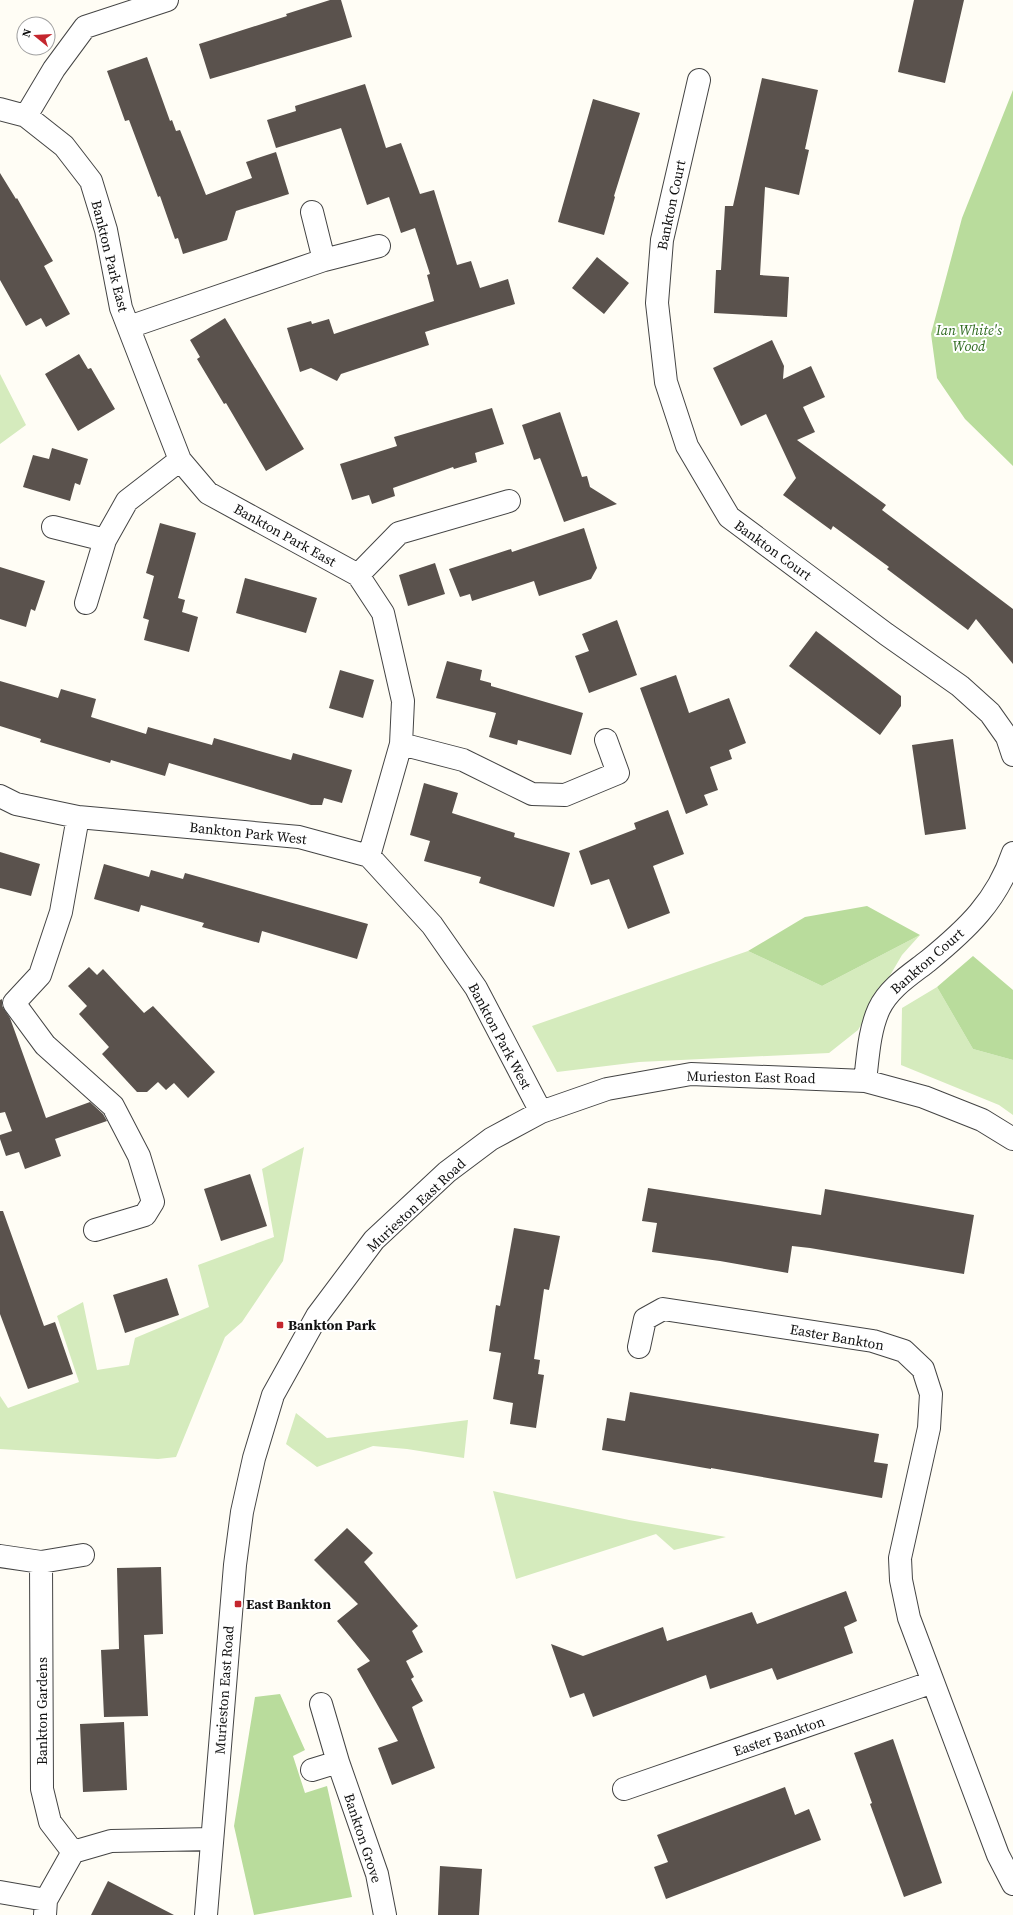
<svg xmlns="http://www.w3.org/2000/svg" width="1013" height="1915" font-family="'Source Serif 4',serif">
  <style>
    .green { fill: #d5ebbd }
    .forest { fill: #b9dc9c }
    .building { fill: #5a524d }
    .lines { fill: none; stroke-linecap: round; stroke-linejoin: round }
    .minor-casing { stroke: #444; stroke-width: 24 }
    .minor { stroke: #fff; stroke-width: 22 }
    .poi-dot { fill: #c4262e; stroke: #fff; stroke-width: 1.5 }
    .labels { text-anchor: middle; dominant-baseline: central; stroke-width: 4; stroke-linejoin: round; paint-order: stroke }
    .street-label { font-size: 14px; fill: #111; stroke: #fff }
    .park-label { font-size: 14px; font-style: italic; fill: #2f6b1f; stroke: #fff }
    .poi-label { font-size: 14px; font-weight: bold; fill: #111; stroke: #fff; text-anchor: start }
  </style>
  <rect width="100%" height="100%" fill="#fffdf5"/>
  <!-- green -->
  <path class="green" d="M 0,374 L 26,425 L 0,444 Z
    M 920,935 L 902,955 L 858,1030 L 829,1053 L 639,1062 L 557,1072 L 532,1026 L 748,951 L 822,986 Z
    M 937,987 L 973,1049 L 1013,1060 L 1013,1115 L 999,1105 L 901,1065 L 902,1008 Z
    M 304,1147 L 283,1261 L 242,1322 L 225,1337 L 176,1457 L 158,1459 L 0,1449 L 0,1396 L 8,1408 L 79,1382 L 57,1316 L 83,1302 L 97,1370 L 129,1365 L 135,1338 L 209,1307 L 198,1265 L 274,1237 L 262,1169 Z
    M 296,1413 L 327,1438 L 468,1420 L 464,1458 L 407,1449 L 373,1446 L 317,1467 L 286,1444 Z
    M 493,1491 L 629,1520 L 726,1537 L 674,1550 L 656,1534 L 516,1579 Z"/>
  <!-- forest -->
  <path class="forest" d="M 1013,90 L 1013,466 L 965,419 L 937,378 L 931,334 L 962,218 Z
    M 867,906 L 920,935 L 822,986 L 748,951 L 805,917 Z
    M 973,956 L 1013,990 L 1013,1060 L 973,1049 L 937,987 Z
    M 280,1694 L 305,1750 L 293,1756 L 305,1793 L 327,1786 L 352,1897 L 254,1915 L 234,1826 L 255,1697 Z"/>
  <!-- building -->
  <path class="building" d="M 330,0 L 341,0 L 352,37 L 210,79 L 199,44 L 287,16 L 286,14 Z
    M 914,0 L 964,0 L 945,83 L 898,72 Z
    M 147,57 L 170,121 L 172,120 L 176,131 L 180,130 L 206,195 L 252,178 L 246,162 L 276,152 L 289,194 L 236,211 L 227,240 L 183,254 L 178,238 L 175,239 L 160,196 L 158,197 L 129,120 L 125,121 L 107,71 Z
    M 762,78 L 818,90 L 805,149 L 809,150 L 799,195 L 765,187 L 760,275 L 789,277 L 787,317 L 714,313 L 716,270 L 721,270 L 725,206 L 733,206 Z
    M 365,84 L 386,148 L 401,143 L 420,194 L 434,190 L 457,265 L 471,261 L 480,288 L 508,279 L 515,304 L 425,332 L 429,345 L 341,374 L 337,381 L 311,368 L 300,372 L 287,328 L 311,321 L 312,324 L 329,319 L 334,334 L 434,301 L 427,275 L 430,274 L 415,228 L 401,233 L 389,197 L 367,205 L 341,128 L 276,148 L 267,120 L 296,111 L 295,106 Z
    M 593,99 L 640,113 L 614,196 L 615,197 L 604,235 L 558,222 Z
    M 0,173 L 16,199 L 17,198 L 53,261 L 44,266 L 70,314 L 46,327 L 41,318 L 26,326 L 0,280 Z
    M 597,257 L 629,283 L 604,314 L 572,288 Z
    M 225,318 L 304,449 L 266,471 L 226,403 L 224,404 L 197,359 L 200,357 L 190,340 Z
    M 772,340 L 784,366 L 783,379 L 811,366 L 825,397 L 803,407 L 815,432 L 797,440 L 886,505 L 882,510 L 1013,609 L 1013,664 L 976,619 L 968,630 L 887,569 L 889,567 L 833,526 L 831,530 L 783,495 L 796,478 L 766,414 L 741,426 L 713,368 Z
    M 79,354 L 88,369 L 91,368 L 115,409 L 78,431 L 45,374 Z
    M 492,408 L 504,444 L 475,453 L 477,462 L 454,469 L 453,467 L 393,488 L 395,496 L 372,504 L 369,495 L 352,500 L 340,464 L 397,446 L 394,437 Z
    M 560,412 L 582,477 L 587,476 L 590,487 L 617,504 L 564,522 L 540,458 L 534,460 L 522,425 Z
    M 52,448 L 88,459 L 80,485 L 75,483 L 70,501 L 23,487 L 33,455 L 49,459 Z
    M 160,523 L 196,533 L 178,598 L 185,600 L 182,612 L 198,617 L 189,652 L 144,640 L 149,620 L 143,618 L 154,576 L 146,573 Z
    M 584,528 L 597,568 L 591,579 L 539,596 L 534,581 L 472,601 L 470,594 L 460,597 L 449,569 L 511,549 L 512,552 Z
    M 435,563 L 445,594 L 408,606 L 399,575 Z
    M 0,567 L 45,581 L 35,611 L 31,609 L 26,627 L 0,619 Z
    M 245,578 L 317,598 L 306,633 L 236,613 Z
    M 617,620 L 637,675 L 589,693 L 575,656 L 589,651 L 582,634 Z
    M 816,631 L 901,696 L 901,706 L 880,735 L 789,666 Z
    M 447,661 L 482,670 L 480,680 L 491,683 L 491,686 L 583,713 L 571,755 L 518,740 L 517,745 L 489,737 L 496,713 L 436,698 Z
    M 340,670 L 374,680 L 363,718 L 329,708 Z
    M 676,675 L 689,713 L 729,698 L 746,743 L 729,750 L 732,759 L 710,767 L 718,790 L 704,795 L 708,805 L 686,814 L 640,688 Z
    M 0,681 L 58,698 L 61,689 L 96,699 L 91,717 L 146,734 L 148,727 L 212,745 L 214,738 L 291,760 L 293,753 L 352,770 L 342,803 L 324,798 L 322,805 L 311,805 L 169,763 L 165,776 L 111,760 L 110,763 L 40,742 L 41,739 L 0,726 Z
    M 953,739 L 966,829 L 925,835 L 912,745 Z
    M 424,783 L 458,793 L 452,813 L 515,833 L 514,837 L 570,853 L 554,907 L 479,883 L 481,877 L 424,861 L 430,841 L 410,835 Z
    M 668,810 L 684,854 L 653,866 L 670,913 L 628,929 L 609,879 L 591,885 L 579,851 L 636,829 L 634,823 Z
    M 0,852 L 40,864 L 31,896 L 0,888 Z
    M 104,864 L 149,877 L 151,870 L 183,879 L 185,873 L 368,924 L 357,959 L 262,931 L 259,943 L 202,927 L 204,923 L 141,905 L 139,912 L 94,899 Z
    M 89,967 L 97,975 L 103,969 L 144,1013 L 153,1006 L 215,1072 L 188,1098 L 174,1083 L 166,1090 L 158,1082 L 147,1092 L 137,1092 L 102,1054 L 109,1047 L 79,1014 L 87,1006 L 68,986 Z
    M 2,999 L 2,1006 L 10,1018 L 46,1118 L 90,1102 L 103,1114 L 107,1121 L 55,1139 L 61,1156 L 25,1169 L 19,1152 L 6,1156 L 0,1139 L 0,1135 L 12,1131 L 5,1112 L 0,1113 L 0,1000 Z
    M 250,1174 L 267,1226 L 221,1241 L 204,1189 Z
    M 648,1188 L 821,1215 L 825,1189 L 974,1215 L 964,1274 L 810,1248 L 792,1246 L 788,1273 L 720,1261 L 652,1252 L 657,1223 L 642,1221 Z
    M 0,1211 L 3,1211 L 44,1326 L 55,1322 L 73,1374 L 28,1389 L 0,1314 Z
    M 514,1228 L 560,1236 L 549,1290 L 544,1289 L 534,1359 L 540,1360 L 538,1374 L 544,1375 L 536,1428 L 510,1424 L 513,1403 L 493,1399 L 501,1353 L 489,1351 L 496,1305 L 500,1306 Z
    M 167,1278 L 179,1315 L 125,1333 L 113,1295 Z
    M 630,1392 L 879,1434 L 874,1462 L 888,1464 L 882,1498 L 711,1468 L 711,1469 L 602,1450 L 607,1418 L 625,1421 Z
    M 347,1528 L 373,1553 L 364,1562 L 418,1626 L 412,1631 L 423,1652 L 406,1661 L 414,1677 L 411,1679 L 423,1701 L 412,1707 L 435,1768 L 392,1785 L 378,1748 L 398,1741 L 357,1669 L 370,1661 L 337,1621 L 358,1604 L 314,1560 Z
    M 161,1567 L 163,1634 L 144,1635 L 148,1716 L 104,1717 L 101,1650 L 119,1649 L 117,1568 Z
    M 846,1591 L 857,1621 L 844,1627 L 853,1653 L 777,1680 L 772,1668 L 710,1689 L 706,1675 L 593,1717 L 584,1693 L 570,1698 L 551,1644 L 583,1656 L 663,1627 L 667,1641 L 752,1612 L 757,1624 Z
    M 124,1722 L 127,1790 L 83,1792 L 80,1724 Z
    M 893,1739 L 942,1883 L 904,1897 L 870,1804 L 872,1803 L 854,1753 Z
    M 785,1787 L 795,1815 L 809,1809 L 821,1840 L 666,1899 L 654,1867 L 668,1862 L 657,1835 Z
    M 440,1866 L 482,1869 L 479,1915 L 438,1915 Z
    M 108,1881 L 174,1915 L 91,1915 Z"/>
  <g class="lines">
    <defs>
      <path id="minor" d="M 699,80 L 662,240 L 657,303 L 666,382 L 687,446 L 729,517 L 886,634 L 960,686 L 990,713 L 1007,737 L 1013,755
        M 0,109 L 26,116 L 64,146 L 91,181 L 106,230 L 121,308 L 180,460 L 208,493 L 358,575 L 383,613 L 403,701 L 401,744 L 369,856
        M 26,116 L 54,69 L 85,27 L 167,0
        M 312,212 L 324,260
        M 129,327 L 324,260 L 379,246
        M 53,527 L 105,540
        M 358,575 L 399,533 L 509,501
        M 86,603 L 105,540 L 127,501 L 180,460
        M 401,744 L 463,760 L 532,794 L 565,795 L 618,773 L 606,740
        M 0,796 L 16,804 L 78,817 L 299,837 L 369,856 L 432,925 L 476,988 L 541,1112
        M 78,817 L 61,912 L 40,975 L 14,1003 L 45,1045 L 113,1106 L 139,1156 L 153,1202 L 145,1215 L 95,1230
        M 865,1081 C 868,1057 869,1031 879,1009 C 889,988 910,975 928,961 C 967,929 997,901 1013,853
        M 639,1347 L 645,1319 L 663,1309 L 873,1341 L 904,1351 L 923,1369 L 931,1394 L 929,1428 L 900,1558 L 901,1580 L 909,1618 L 998,1855 L 1013,1884
        M 0,1556 L 41,1562 L 42,1789 L 50,1822 L 73,1852
        M 41,1562 L 83,1555
        M 321,1704 L 338,1762
        M 312,1770 L 338,1762 L 377,1874 L 385,1915
        M 624,1789 L 933,1682
        M 0,1892 L 46,1900
        M 45,1915 L 46,1900 L 73,1852 L 111,1841 L 212,1839
        M 206,1915 L 235,1565 L 242,1512 L 254,1458 L 273,1395 L 317,1316 L 374,1240 L 447,1172 L 491,1139 L 541,1112 L 607,1089 L 691,1074 L 865,1081 L 924,1097 L 982,1120 L 1013,1139"/>
    </defs>
    <!-- minor casing -->
    <use href="#minor" class="minor-casing"/>
    <!-- minor -->
    <use href="#minor" class="minor"/>
  </g>
  <!-- markers -->
  <g class="poi-dot">
    <rect x="276" y="1321" width="8" height="8" rx="2"/>
    <rect x="234" y="1600" width="8" height="8" rx="2"/>
  </g>
  <g class="labels">
    <!-- street labels -->
    <g class="street-label">
      <text transform="translate(671 205) rotate(-78)">Bankton Court</text>
      <text transform="translate(110 256) rotate(76)">Bankton Park East</text>
      <text transform="translate(285 535) rotate(29)">Bankton Park East</text>
      <text transform="translate(773 550) rotate(36)">Bankton Court</text>
      <text transform="translate(248 833) rotate(6)">Bankton Park West</text>
      <text transform="translate(927 961) rotate(-41)">Bankton Court</text>
      <text transform="translate(500 1036) rotate(62)">Bankton Park West</text>
      <text transform="translate(751 1077) rotate(1)">Murieston East Road</text>
      <text transform="translate(416 1205) rotate(-43)">Murieston East Road</text>
      <text transform="translate(837 1337) rotate(10)">Easter Bankton</text>
      <text transform="translate(224 1690) rotate(-86)">Murieston East Road</text>
      <text transform="translate(42 1711) rotate(-90)">Bankton Gardens</text>
      <text transform="translate(779 1736) rotate(-19)">Easter Bankton</text>
      <text transform="translate(363 1838) rotate(72)">Bankton Grove</text>
    </g>
    <!-- park labels -->
    <g class="park-label">
      <text x="969" y="330">Ian White's<tspan x="969" dy="16">Wood</tspan></text>
    </g>
    <!-- poi labels -->
    <g class="poi-label">
      <text x="288" y="1325">Bankton Park</text>
      <text x="246" y="1604">East Bankton</text>
    </g>
  </g>
  <!-- north arrow -->
  <g transform="translate(36 36) rotate(288)"><circle r="19" fill="#ffffff" stroke="#a0a0a0"/>
  <path d="M0-3L7 15L0 10L-7 15Z" fill="#c4262e"/>
  <text y="-6" font-size="11" font-weight="bold" text-anchor="middle" fill="#111111">N</text>
  </g>
</svg>
